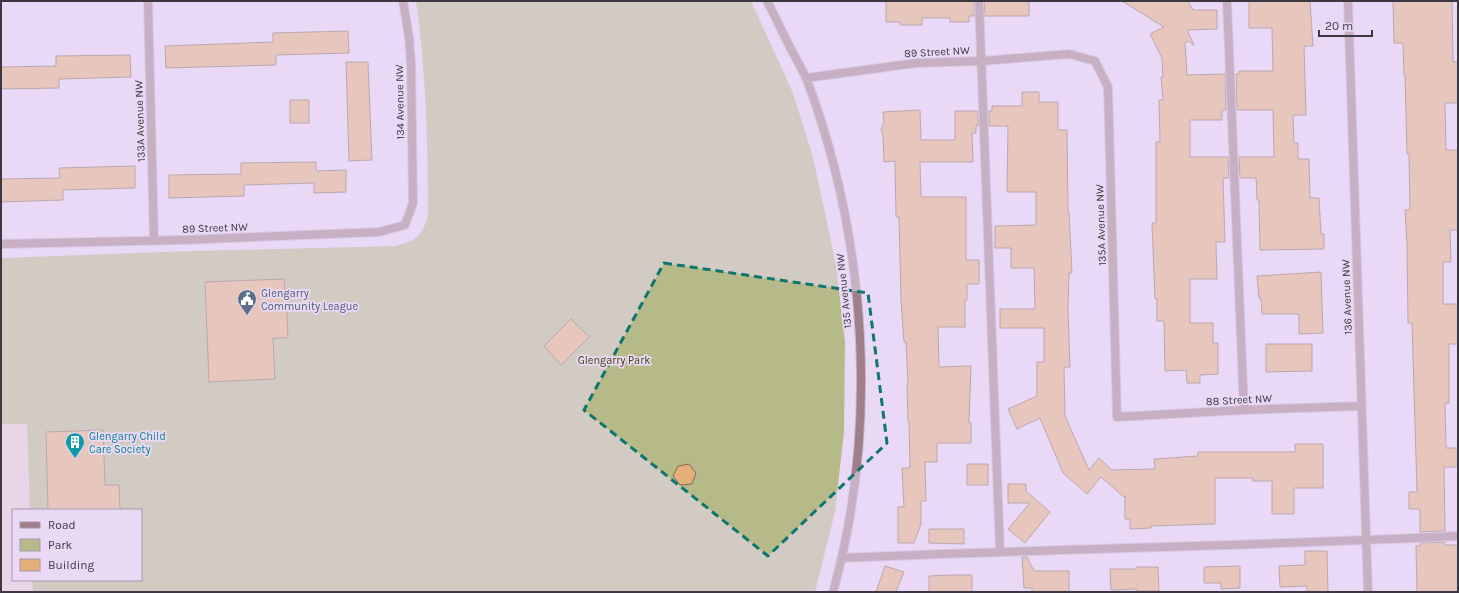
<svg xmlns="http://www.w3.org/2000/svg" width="1459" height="593" font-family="Karla,sans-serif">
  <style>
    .education { fill: #eacfd4 }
    .green { fill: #b6ba88 }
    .building { fill: #e4af79; stroke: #826c57 }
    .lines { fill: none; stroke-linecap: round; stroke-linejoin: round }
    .service-casing { stroke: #c4b5ce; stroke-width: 10 }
    .minor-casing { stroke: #c4b5ce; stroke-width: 10 }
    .tertiary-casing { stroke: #c4b5ce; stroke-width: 10 }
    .service { stroke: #a07f87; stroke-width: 8 }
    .minor { stroke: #a07f87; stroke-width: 8 }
    .tertiary { stroke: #a07f87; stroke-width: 8 }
    .marked { fill: none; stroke: #0f766e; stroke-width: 3; stroke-dasharray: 8 5; stroke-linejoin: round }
    .labels { text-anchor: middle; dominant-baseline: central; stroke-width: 3.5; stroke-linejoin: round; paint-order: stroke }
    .street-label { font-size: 11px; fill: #3d3742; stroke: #ead9f5 }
    .service-label { font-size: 11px; fill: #4e5e75; stroke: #ead9f5; text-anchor: start }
    .park-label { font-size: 11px; fill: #3d4007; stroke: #ead9f5 }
    .culture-label { font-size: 11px; fill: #0d838f; stroke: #ead9f5; text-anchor: start }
  </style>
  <rect width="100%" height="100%" fill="#ead9f5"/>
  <!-- education -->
  <path class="education" d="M 1,424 L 27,424 L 30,510 L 13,510 L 13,580 L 32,580 L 33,592 L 1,592 Z"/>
  <!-- green -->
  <path class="green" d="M 416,1 L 751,1 L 793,93 L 813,157 L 836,265 L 845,342 L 844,432 L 835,512 L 815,592 L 33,592 L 32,580 L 141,580 L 141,510 L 30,510 L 27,424 L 1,424 L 1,258 L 191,251 L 396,246 C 417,239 422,237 428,215 C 428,144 426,72 416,1 Z"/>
  <!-- building -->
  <path class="building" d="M 886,1 L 974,1 L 974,16 L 969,16 L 969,22 L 950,22 L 950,18 L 922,18 L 922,25 L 900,25 L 900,22 L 886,22 Z
    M 984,1 L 1029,1 L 1029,16 L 985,16 Z
    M 1122,1 L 1188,1 L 1193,10 L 1217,10 L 1217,29 L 1187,30 L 1194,45 L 1188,41 L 1185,43 L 1187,75 L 1225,74 L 1226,110 L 1222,110 L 1222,120 L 1190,120 L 1190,157 L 1228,157 L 1229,178 L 1223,178 L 1225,242 L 1216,242 L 1217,279 L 1190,279 L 1190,323 L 1213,323 L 1213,343 L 1218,343 L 1218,374 L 1200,375 L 1200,383 L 1187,383 L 1186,370 L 1165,371 L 1164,321 L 1157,321 L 1157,299 L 1155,299 L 1152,223 L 1156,223 L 1156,142 L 1160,142 L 1159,100 L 1163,100 L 1161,77 L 1163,77 L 1162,58 L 1150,34 L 1164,27 Z
    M 1249,1 L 1310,1 L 1313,46 L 1304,46 L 1306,115 L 1293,115 L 1294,143 L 1298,143 L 1298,159 L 1309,159 L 1310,198 L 1319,198 L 1321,234 L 1324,234 L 1324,249 L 1260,250 L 1259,200 L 1257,200 L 1256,178 L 1240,178 L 1239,157 L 1274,157 L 1273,110 L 1237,110 L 1236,74 L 1239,74 L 1239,71 L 1273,71 L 1272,28 L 1249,28 Z
    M 1393,1 L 1452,1 L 1453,62 L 1458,62 L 1458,103 L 1445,103 L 1446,150 L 1458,150 L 1458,230 L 1450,230 L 1451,262 L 1443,262 L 1443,304 L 1458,304 L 1458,344 L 1449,344 L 1449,403 L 1445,403 L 1446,448 L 1458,448 L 1458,467 L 1444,467 L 1445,531 L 1420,532 L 1420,509 L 1409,509 L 1409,492 L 1417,492 L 1412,323 L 1408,323 L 1407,244 L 1405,210 L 1410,210 L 1409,154 L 1407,154 L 1405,75 L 1404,75 L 1403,43 L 1394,43 Z
    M 348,31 L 349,53 L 276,55 L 276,65 L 166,68 L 165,46 L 273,42 L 273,33 Z
    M 130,55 L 131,77 L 59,79 L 59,88 L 1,89 L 1,67 L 56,66 L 56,56 Z
    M 346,62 L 368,62 L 372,160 L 349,161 Z
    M 1022,92 L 1039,92 L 1039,102 L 1058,102 L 1058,130 L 1067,130 L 1068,212 L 1069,212 L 1072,273 L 1069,273 L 1068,308 L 1070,367 L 1064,367 L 1065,416 L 1089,470 L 1099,458 L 1112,470 L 1155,469 L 1154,459 L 1198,456 L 1198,452 L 1295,452 L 1295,444 L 1323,444 L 1323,488 L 1294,488 L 1294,514 L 1272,514 L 1272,481 L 1253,481 L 1253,478 L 1215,478 L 1215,524 L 1151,526 L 1151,528 L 1130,529 L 1130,519 L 1125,519 L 1125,496 L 1124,497 L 1101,477 L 1087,494 L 1063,473 L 1040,418 L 1017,429 L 1008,409 L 1037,396 L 1037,362 L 1044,362 L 1044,328 L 1000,328 L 1000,309 L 1035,309 L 1034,268 L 1011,268 L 1011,248 L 995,248 L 995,226 L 1036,225 L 1036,192 L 1007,192 L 1008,126 L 989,126 L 989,111 L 992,111 L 992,106 L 1022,106 Z
    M 290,100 L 309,100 L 309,123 L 290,123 Z
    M 920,110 L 921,140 L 955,140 L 955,111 L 978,111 L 978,126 L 976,126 L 976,133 L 972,133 L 973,162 L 920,162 L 921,197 L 966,197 L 966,260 L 979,260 L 979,284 L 967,284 L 967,300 L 965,300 L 965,327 L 938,327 L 939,367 L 971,366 L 969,423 L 971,423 L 971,443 L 937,443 L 937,462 L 925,462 L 926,501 L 921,501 L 921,524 L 914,543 L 898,543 L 898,507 L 904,507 L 902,468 L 910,468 L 909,422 L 908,422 L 907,385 L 908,385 L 906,342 L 904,342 L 901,300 L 899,217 L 896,217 L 895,161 L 884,162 L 883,136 L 881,130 L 884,122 L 883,112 Z
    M 316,162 L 316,171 L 346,170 L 346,192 L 314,193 L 314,183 L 244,185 L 244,196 L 169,198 L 169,175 L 241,174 L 241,163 Z
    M 135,166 L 135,188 L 63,190 L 63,200 L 1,202 L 1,179 L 60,178 L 59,168 Z
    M 1321,272 L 1323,333 L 1299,334 L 1299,314 L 1262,314 L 1261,298 L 1259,298 L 1257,276 Z
    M 284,279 L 285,294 L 286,294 L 288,338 L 273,338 L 275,379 L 209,382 L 205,282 Z
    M 571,319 L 589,337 L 561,365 L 544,346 Z
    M 1266,344 L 1312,344 L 1312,371 L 1266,372 Z
    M 103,430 L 105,485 L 119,485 L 120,510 L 48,510 L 46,432 Z
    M 689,464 L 696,473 L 692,484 L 680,485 L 673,476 L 678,466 Z
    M 967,464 L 988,464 L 988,485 L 967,485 Z
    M 1008,484 L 1026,484 L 1026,491 L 1050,512 L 1025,543 L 1008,529 L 1030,503 L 1008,503 Z
    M 929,529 L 964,529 L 964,544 L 929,543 Z
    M 1445,542 L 1445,545 L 1458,545 L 1458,592 L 1417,592 L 1416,546 L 1420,546 L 1420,543 Z
    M 1305,551 L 1327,551 L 1328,592 L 1307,592 L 1307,586 L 1280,587 L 1279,566 L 1305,565 Z
    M 1022,557 L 1027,557 L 1034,571 L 1069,571 L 1069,592 L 1032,592 L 1032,588 L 1024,588 Z
    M 885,566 L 904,572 L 896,592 L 876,592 Z
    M 1240,566 L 1240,588 L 1221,589 L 1221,583 L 1204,583 L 1204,567 Z
    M 1136,567 L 1158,567 L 1159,591 L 1137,591 L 1137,589 L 1111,590 L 1110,569 L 1136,569 Z
    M 952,575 L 972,575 L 972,592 L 929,592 L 929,576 Z"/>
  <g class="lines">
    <defs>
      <path id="service" d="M 148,1 L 154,240
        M 979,1 L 1000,551
        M 1227,1 L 1244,410
        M 842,558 C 1047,549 1253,546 1458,536"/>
      <path id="minor" d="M 1348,1 L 1368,592
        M 806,78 L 916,63 L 982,61 L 1069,54 L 1095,61 L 1108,87 L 1117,417 L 1244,410 L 1361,406
        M 1,244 L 182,240 L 379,232 L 405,225 L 413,203 L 411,63 L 409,37 L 403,1"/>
      <path id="tertiary" d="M 767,1 C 776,18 784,36 793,53 C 798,62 803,71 807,80 C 867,241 879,427 833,592"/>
    </defs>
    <!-- service casing -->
    <use href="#service" class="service-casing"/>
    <!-- minor casing -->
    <use href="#minor" class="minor-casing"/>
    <!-- tertiary casing -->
    <use href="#tertiary" class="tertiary-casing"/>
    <!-- service -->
    <use href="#service" class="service"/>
    <!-- minor -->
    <use href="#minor" class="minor"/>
    <!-- tertiary -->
    <use href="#tertiary" class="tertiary"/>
  </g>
  <!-- marked area -->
  <path d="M0 0H1459V593H0ZM 664,263 L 868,293 L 887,443 L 768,556 L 584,410 Z" fill="#ead9f5" fill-opacity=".55" fill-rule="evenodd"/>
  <path class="marked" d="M 664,263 L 868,293 L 887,443 L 768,556 L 584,410 Z"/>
  <!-- icons -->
  <defs>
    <symbol id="civic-pin" viewBox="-11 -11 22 30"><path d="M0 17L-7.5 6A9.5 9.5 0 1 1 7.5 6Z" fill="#5c6f8a" stroke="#ead9f5"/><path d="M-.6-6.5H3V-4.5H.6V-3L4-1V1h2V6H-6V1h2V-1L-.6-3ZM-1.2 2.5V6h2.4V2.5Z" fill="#fff"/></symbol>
    <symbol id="building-pin" viewBox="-11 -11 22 30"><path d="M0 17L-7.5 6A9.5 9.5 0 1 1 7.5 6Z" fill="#0f9aa8" stroke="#ead9f5"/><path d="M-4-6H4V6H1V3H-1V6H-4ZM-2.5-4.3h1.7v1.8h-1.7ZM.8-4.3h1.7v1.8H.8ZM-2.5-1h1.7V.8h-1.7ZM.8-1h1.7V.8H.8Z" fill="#fff"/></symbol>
  </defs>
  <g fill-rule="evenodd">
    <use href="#civic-pin" x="236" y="288" width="22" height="30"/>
    <use href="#building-pin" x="64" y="431" width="22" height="30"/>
  </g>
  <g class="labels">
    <!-- street labels -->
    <g class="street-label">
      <text transform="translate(937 52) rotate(-3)">89 Street NW</text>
      <text transform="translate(400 102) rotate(-91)">134 Avenue NW</text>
      <text transform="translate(140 121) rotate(-92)">133A Avenue NW</text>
      <text transform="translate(1101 225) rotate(-92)">135A Avenue NW</text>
      <text transform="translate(215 228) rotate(-2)">89 Street NW</text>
      <text transform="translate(844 291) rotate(-96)">135 Avenue NW</text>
      <text transform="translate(1347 297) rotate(-92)">136 Avenue NW</text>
      <text transform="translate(1239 400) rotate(-3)">88 Street NW</text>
    </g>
    <!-- service labels -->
    <g class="service-label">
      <text x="261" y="293">Glengarry<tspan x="261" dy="13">Community League</tspan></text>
    </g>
    <!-- park labels -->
    <g class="park-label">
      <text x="614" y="360">Glengarry Park</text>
    </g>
    <!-- culture labels -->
    <g class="culture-label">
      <text x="89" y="436">Glengarry Child<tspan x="89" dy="13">Care Society</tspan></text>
    </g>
  </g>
  <!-- border -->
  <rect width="1459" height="593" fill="none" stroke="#3d3742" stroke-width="4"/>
  <!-- legend -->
  <rect x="12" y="509" width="130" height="72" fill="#ead9f5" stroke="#a598ad"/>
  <rect x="20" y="522" width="20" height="6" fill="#a07f87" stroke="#a598ad"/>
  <text x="48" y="529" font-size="12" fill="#3d3742">Road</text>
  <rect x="20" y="539" width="20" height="12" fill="#b6ba88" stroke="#a598ad"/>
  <text x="48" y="549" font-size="12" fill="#3d3742">Park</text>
  <rect x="20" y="559" width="20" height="12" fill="#e4af79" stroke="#a598ad"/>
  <text x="48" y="569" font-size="12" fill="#3d3742">Building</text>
  <!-- scale -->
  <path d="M1319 30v6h53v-6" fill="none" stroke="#3d3742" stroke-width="2"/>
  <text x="1325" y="30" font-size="12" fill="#3d3742" stroke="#ead9f5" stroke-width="3" paint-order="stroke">20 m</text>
</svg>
